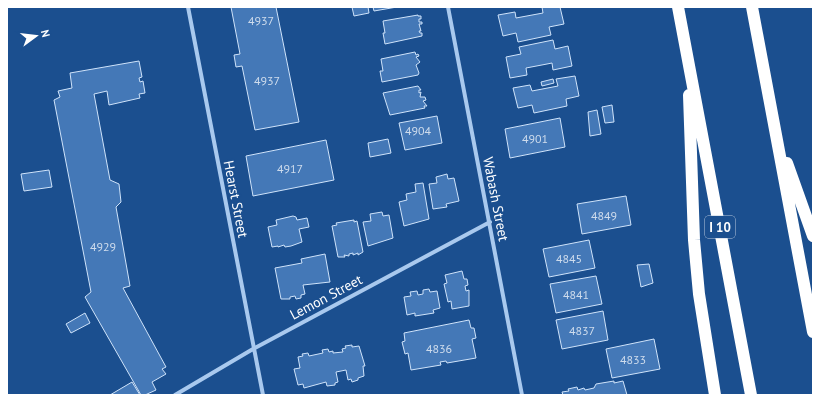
<svg xmlns="http://www.w3.org/2000/svg" width="820" height="402" font-family="'PT Sans',sans-serif">
  <style>
    .building { fill: #4478b7; stroke: #cfe3fa }
    .lines { fill: none; stroke-linecap: round; stroke-linejoin: round }
    .street { stroke: #a9c9ee; stroke-width: 4 }
    .highway { stroke: #fff; stroke-width: 12 }
    .labels { text-anchor: middle; dominant-baseline: central; stroke-width: 4; stroke-linejoin: round; paint-order: stroke }
    .number-label { font-size: 12px; fill: #d0dded }
    .shield { fill: #1b4f8f; stroke: #bbcadd; stroke-width: 1 }
    .shield-label { font-size: 13px; font-weight: bold; fill: #fff }
    .street-label { font-size: 14px; fill: #fff; stroke: #1b4f8f }
  </style>
  <rect width="100%" height="100%" fill="#1b4f8f"/>
  <!-- building -->
  <path class="building" d="M 231,7 L 276,7 L 299,122 L 255,130 L 242,66 L 236,67 L 234,55 L 240,54 Z
    M 352,7 L 368,7 L 369,13 L 354,16 Z
    M 373,7 L 397,7 L 374,11 Z
    M 542,7 L 560,7 L 564,24 L 549,27 L 551,35 L 518,42 L 516,33 L 503,36 L 498,15 L 515,12 L 516,18 L 543,13 Z
    M 418,15 L 418,16 L 421,16 L 421,19 L 419,19 L 419,22 L 422,22 L 422,24 L 419,24 L 421,31 L 419,31 L 420,33 L 422,33 L 422,36 L 385,44 L 383,33 L 385,33 L 383,21 Z
    M 553,40 L 555,49 L 568,46 L 572,66 L 553,70 L 552,63 L 547,64 L 526,68 L 527,75 L 510,78 L 506,57 L 521,54 L 519,47 Z
    M 415,52 L 416,55 L 418,54 L 419,56 L 416,57 L 420,62 L 416,65 L 419,73 L 418,75 L 382,82 L 380,71 L 383,71 L 381,59 Z
    M 139,61 L 142,77 L 139,78 L 140,82 L 143,81 L 145,93 L 139,94 L 140,98 L 109,105 L 107,91 L 94,94 L 110,180 L 119,184 L 121,202 L 116,207 L 130,286 L 123,288 L 166,367 L 162,369 L 166,374 L 152,382 L 156,390 L 145,395 L 141,395 L 85,297 L 91,292 L 54,100 L 60,97 L 58,91 L 72,88 L 70,73 Z
    M 575,76 L 579,96 L 566,99 L 567,106 L 534,113 L 532,105 L 518,108 L 513,88 L 530,85 L 532,91 L 558,86 L 556,79 Z
    M 553,79 L 554,83 L 542,86 L 541,82 Z
    M 418,86 L 421,90 L 419,90 L 419,93 L 421,92 L 420,97 L 425,97 L 426,100 L 423,101 L 427,106 L 424,106 L 425,108 L 390,115 L 383,93 Z
    M 612,105 L 614,122 L 605,123 L 602,107 Z
    M 597,110 L 601,134 L 590,136 L 588,112 Z
    M 437,116 L 442,143 L 405,150 L 399,123 Z
    M 560,118 L 565,147 L 510,158 L 505,129 Z
    M 388,139 L 391,153 L 370,157 L 368,143 Z
    M 326,140 L 334,180 L 253,196 L 246,156 Z
    M 49,170 L 52,187 L 24,191 L 21,174 Z
    M 447,174 L 448,179 L 454,178 L 459,201 L 446,204 L 447,207 L 433,209 L 429,184 L 437,183 L 436,177 Z
    M 423,183 L 429,219 L 404,226 L 399,202 L 407,200 L 406,194 L 416,192 L 415,184 Z
    M 626,196 L 631,225 L 582,234 L 577,204 Z
    M 382,212 L 383,216 L 389,215 L 393,238 L 368,246 L 363,222 L 371,221 L 370,214 Z
    M 293,216 L 296,217 L 297,220 L 307,218 L 309,227 L 299,229 L 302,242 L 291,246 L 285,247 L 284,245 L 278,247 L 278,246 L 272,247 L 268,227 L 277,225 L 276,220 Z
    M 354,220 L 354,222 L 357,221 L 363,252 L 358,255 L 358,253 L 353,255 L 353,253 L 349,254 L 349,256 L 344,255 L 345,257 L 338,257 L 332,226 L 337,225 L 336,223 Z
    M 589,240 L 595,268 L 549,277 L 543,249 Z
    M 325,254 L 330,282 L 303,285 L 305,294 L 301,295 L 301,298 L 296,299 L 295,296 L 290,297 L 290,299 L 281,299 L 275,268 L 302,263 L 301,259 Z
    M 649,264 L 653,283 L 641,287 L 637,265 Z
    M 462,271 L 464,279 L 467,279 L 468,285 L 465,286 L 466,291 L 469,290 L 469,306 L 452,309 L 451,301 L 448,302 L 444,284 L 447,283 L 445,275 Z
    M 596,276 L 602,304 L 556,313 L 550,284 Z
    M 429,289 L 430,292 L 437,291 L 440,308 L 433,310 L 434,313 L 415,316 L 415,313 L 407,315 L 404,297 L 411,296 L 410,292 L 417,291 L 418,295 L 423,294 L 423,290 Z
    M 603,311 L 608,340 L 562,349 L 556,320 Z
    M 85,313 L 90,323 L 71,333 L 66,324 Z
    M 469,320 L 471,328 L 474,328 L 476,338 L 472,339 L 476,358 L 447,363 L 446,361 L 440,362 L 441,365 L 411,370 L 408,353 L 405,354 L 402,342 L 405,341 L 404,333 Z
    M 654,339 L 660,369 L 612,378 L 606,349 Z
    M 352,345 L 352,347 L 359,346 L 365,366 L 363,366 L 364,376 L 358,378 L 358,380 L 352,382 L 351,379 L 348,380 L 346,370 L 336,372 L 338,382 L 335,383 L 335,385 L 327,386 L 326,382 L 304,388 L 303,384 L 298,385 L 294,369 L 300,368 L 298,357 L 303,356 L 302,354 L 308,353 L 309,356 L 323,353 L 322,350 L 328,349 L 329,352 L 333,351 L 333,353 L 343,352 L 342,349 L 346,348 L 345,346 Z
    M 614,381 L 614,383 L 623,381 L 627,395 L 563,395 L 562,392 L 569,391 L 568,389 L 577,387 L 578,390 L 584,388 L 585,390 L 594,388 L 596,384 Z
    M 132,382 L 140,395 L 110,395 Z"/>
  <g class="lines">
    <!-- street -->
    <path class="street" d="M 188,7 L 263,395
      M 448,7 L 522,395
      M 175,395 L 253,349 L 490,222"/>
    <!-- highway -->
    <path class="highway" d="M 678,7 L 751,395
      M 752,7 L 813,332
      M 689,95 L 694,240 L 699,294 L 715,395
      M 787,163 L 813,236"/>
  </g>
  <g class="labels">
    <!-- number labels -->
    <g class="number-label">
      <text x="261" y="20">4937</text>
      <text x="267" y="80">4937</text>
      <text x="418" y="130">4904</text>
      <text x="535" y="138">4901</text>
      <text x="290" y="168">4917</text>
      <text x="604" y="215">4849</text>
      <text x="103" y="246">4929</text>
      <text x="569" y="258">4845</text>
      <text x="576" y="294">4841</text>
      <text x="582" y="330">4837</text>
      <text x="439" y="348">4836</text>
      <text x="633" y="359">4833</text>
    </g>
    <!-- shield labels -->
    <rect class="shield" x="705" y="216" width="30" height="22" rx="3"/>
    <g class="shield-label">
      <text x="720" y="227">I 10</text>
    </g>
    <!-- street labels -->
    <g class="street-label">
      <text transform="translate(236 199) rotate(79)">Hearst Street</text>
      <text transform="translate(496 199) rotate(79)">Wabash Street</text>
      <text transform="translate(326 297) rotate(-28)">Lemon Street</text>
    </g>
  </g>
  <!-- border -->
  <rect width="820" height="402" fill="none" stroke="#ffffff" stroke-width="16"/>
  <!-- north arrow -->
  <g transform="translate(36 36) rotate(75)" stroke="#1b4f8f" stroke-width="3" paint-order="stroke">
  <path d="M0-3L7 15L0 10L-7 15Z" fill="#ffffff"/>
  <text y="-6" font-size="11" font-weight="bold" text-anchor="middle" fill="#ffffff">N</text>
  </g>
</svg>
